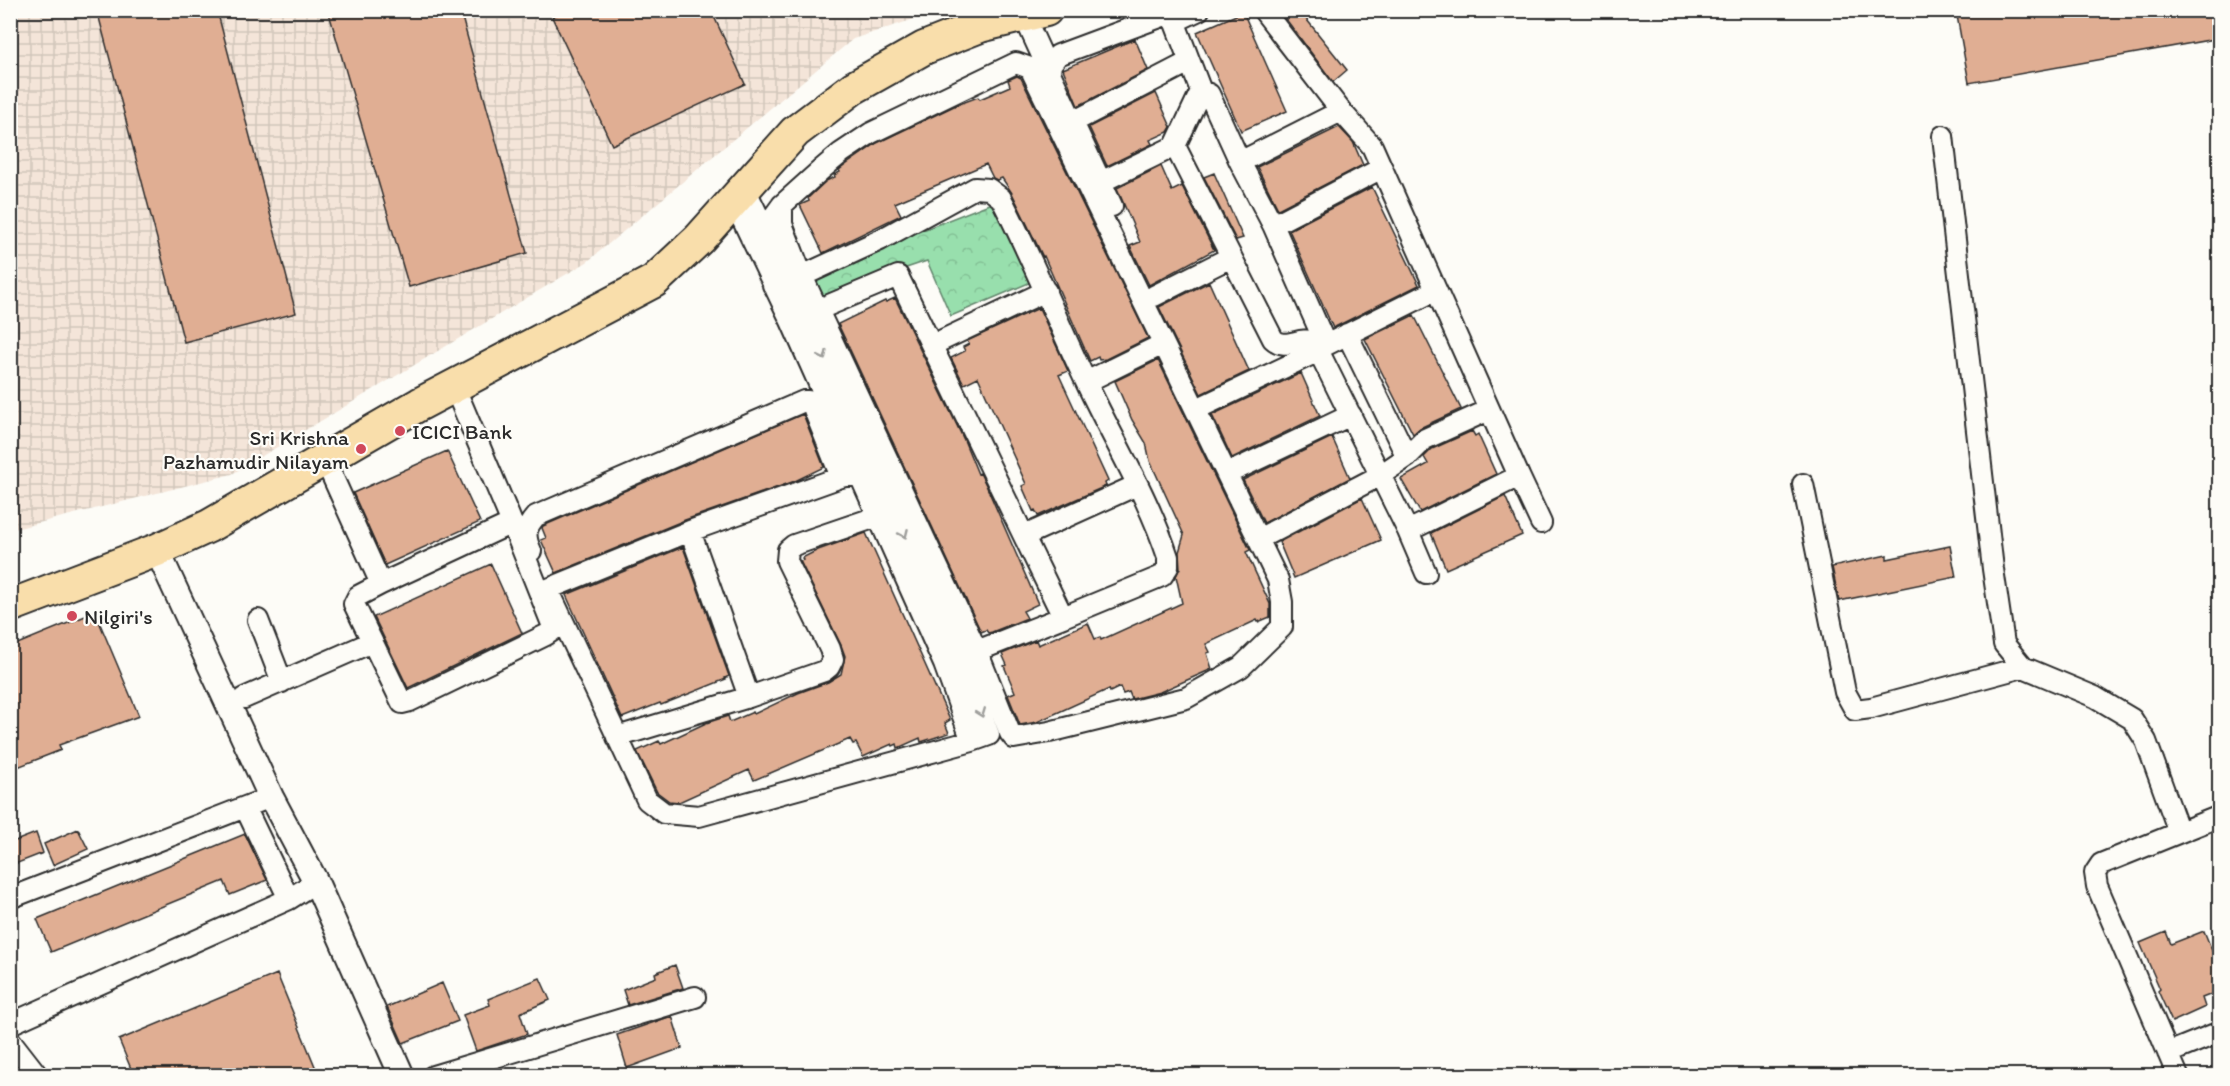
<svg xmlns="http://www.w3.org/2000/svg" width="2230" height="1086" font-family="Itim,sans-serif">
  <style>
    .industrial { fill: url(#industrial-grid) }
    .forest { fill: url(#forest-crowns); stroke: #62856c; stroke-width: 1.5 }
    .building { fill: #e0ae93; stroke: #2b2b2b; stroke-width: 1.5 }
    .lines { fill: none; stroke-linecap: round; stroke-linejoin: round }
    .minor-casing { stroke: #2b2b2b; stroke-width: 24 }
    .tertiary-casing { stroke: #2b2b2b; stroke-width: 28 }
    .primary-casing { stroke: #2b2b2b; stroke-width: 36 }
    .minor { stroke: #fdfcf7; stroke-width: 20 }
    .tertiary { stroke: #fdfcf7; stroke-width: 24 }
    .primary { stroke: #f9deab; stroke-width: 32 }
    .oneway { stroke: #9e9e9b }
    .poi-dot { fill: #d1495b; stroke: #fdfcf7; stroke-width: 2 }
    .labels { text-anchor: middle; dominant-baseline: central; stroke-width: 4.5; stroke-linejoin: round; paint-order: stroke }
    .poi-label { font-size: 21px; fill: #2b2b2b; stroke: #fdfcf7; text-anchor: start }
  </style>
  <defs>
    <pattern id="industrial-grid" width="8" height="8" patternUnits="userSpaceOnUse" patternTransform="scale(1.5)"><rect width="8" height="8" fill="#f4e5d9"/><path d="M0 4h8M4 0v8" fill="none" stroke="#d1c5ba"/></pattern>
    <pattern id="forest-crowns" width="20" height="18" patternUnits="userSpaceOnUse" patternTransform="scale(1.5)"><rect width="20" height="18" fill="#98dfad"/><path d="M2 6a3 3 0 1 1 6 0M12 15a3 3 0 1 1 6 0" fill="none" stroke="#83c095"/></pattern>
  </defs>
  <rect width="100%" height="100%" fill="#fdfcf7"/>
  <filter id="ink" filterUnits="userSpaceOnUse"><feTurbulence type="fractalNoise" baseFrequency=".0167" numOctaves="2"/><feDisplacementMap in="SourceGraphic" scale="12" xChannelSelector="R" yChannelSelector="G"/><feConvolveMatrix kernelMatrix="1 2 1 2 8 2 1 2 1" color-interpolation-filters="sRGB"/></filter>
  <g filter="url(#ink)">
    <!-- industrial -->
    <path class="industrial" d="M 11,11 L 939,11 L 853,39 L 587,262 L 232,474 L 11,530 Z"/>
    <!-- forest -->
    <path class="forest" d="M 994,202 L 1036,280 L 951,316 L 927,261 L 823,296 L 806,274 L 832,266 Z"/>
    <!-- building -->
    <path class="building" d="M 97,10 L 217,10 L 296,313 L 184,342 Z
      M 328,10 L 460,10 L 527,253 L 409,287 Z
      M 567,10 L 711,10 L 745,84 L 612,145 L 552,17 Z
      M 1279,10 L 1299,10 L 1347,70 L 1333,82 Z
      M 1956,10 L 2220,10 L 2220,38 L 1969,83 Z
      M 1243,12 L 1287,111 L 1241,131 L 1197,32 Z
      M 1135,39 L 1148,70 L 1078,106 L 1063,69 Z
      M 1017,76 L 1021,78 L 1148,338 L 1106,359 L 1099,360 L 1098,357 L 1090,361 L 1044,256 L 1043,257 L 1012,193 L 1002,178 L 997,180 L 993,178 L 986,164 L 895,203 L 901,215 L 823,253 L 800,205 L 809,201 L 808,198 L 826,181 L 835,177 L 834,175 L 840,172 L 839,170 L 847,164 L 877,143 L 954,106 L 978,97 L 980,99 L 1010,86 L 1008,80 Z
      M 1156,93 L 1171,127 L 1168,132 L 1150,140 L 1152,144 L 1107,166 L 1089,127 Z
      M 1339,127 L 1353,142 L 1363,165 L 1278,209 L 1257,167 Z
      M 1161,166 L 1172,191 L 1182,186 L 1214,250 L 1149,285 L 1130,246 L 1140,242 L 1117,188 Z
      M 1214,173 L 1243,238 L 1236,240 L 1204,177 Z
      M 1372,187 L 1419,285 L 1333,328 L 1289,230 Z
      M 1209,282 L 1249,371 L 1201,394 L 1159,307 Z
      M 895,298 L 964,440 L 978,474 L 980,473 L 986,485 L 1038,604 L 1023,611 L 1027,618 L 992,632 L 988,633 L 986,630 L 981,632 L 838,324 L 885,301 L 886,302 Z
      M 1039,308 L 1068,371 L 1059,375 L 1108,481 L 1105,483 L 1106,486 L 1038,516 L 1035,510 L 1033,511 L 1022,486 L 1026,484 L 978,377 L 964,384 L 951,358 L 965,351 L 963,347 L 969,344 L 967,341 Z
      M 1414,315 L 1461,409 L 1420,428 L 1413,434 L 1365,339 Z
      M 1158,360 L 1250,550 L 1246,552 L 1270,604 L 1270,617 L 1258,622 L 1257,620 L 1206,644 L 1210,652 L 1207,653 L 1212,669 L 1160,692 L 1132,699 L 1129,692 L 1123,694 L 1120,687 L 1110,692 L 1109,689 L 1037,722 L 1020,725 L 1008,695 L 1015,692 L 1004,666 L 1007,665 L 1002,654 L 1036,640 L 1038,645 L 1088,623 L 1095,639 L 1100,637 L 1101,640 L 1182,603 L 1176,576 L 1180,568 L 1179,552 L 1184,535 L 1150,461 L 1146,443 L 1132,420 L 1115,381 Z
      M 1301,373 L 1320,416 L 1232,458 L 1212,415 Z
      M 803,414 L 824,467 L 795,481 L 685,520 L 556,573 L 541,540 L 546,538 L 542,528 L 543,526 Z
      M 1472,431 L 1475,436 L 1478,434 L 1496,474 L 1420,512 L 1401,479 L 1428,464 L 1424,457 L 1432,449 Z
      M 1332,437 L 1350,478 L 1264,523 L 1243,480 Z
      M 447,451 L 480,522 L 385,565 L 353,493 Z
      M 1505,496 L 1522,535 L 1446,569 L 1431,533 Z
      M 1362,498 L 1381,540 L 1294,578 L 1279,542 Z
      M 866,533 L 950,720 L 945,723 L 949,733 L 921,742 L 920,738 L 898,748 L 897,744 L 893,746 L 892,744 L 863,757 L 856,743 L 853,744 L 850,739 L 754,780 L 749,770 L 679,802 L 669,801 L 657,792 L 637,751 L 659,741 L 661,744 L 706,723 L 728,716 L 730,722 L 753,712 L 754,714 L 798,693 L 828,682 L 841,674 L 845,656 L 841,645 L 800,561 L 803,560 L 802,558 L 818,550 Z
      M 1950,546 L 1956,577 L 1839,601 L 1832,567 L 1887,555 L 1887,559 Z
      M 683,547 L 729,676 L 725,678 L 726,679 L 661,705 L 660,703 L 622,718 L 566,595 Z
      M 491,564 L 522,633 L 408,688 L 374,617 Z
      M 95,612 L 139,716 L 59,745 L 61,750 L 10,770 L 10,647 Z
      M 78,829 L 88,849 L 53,865 L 44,844 Z
      M 36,833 L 43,853 L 10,866 L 10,843 Z
      M 245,834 L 267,880 L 230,895 L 224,881 L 51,952 L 37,919 Z
      M 2204,931 L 2220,970 L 2220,991 L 2202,998 L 2205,1007 L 2172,1022 L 2158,991 L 2160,989 L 2140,943 L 2166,932 L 2171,944 Z
      M 675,965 L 683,988 L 628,1005 L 623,990 L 656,977 L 655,973 Z
      M 277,974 L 319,1076 L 134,1076 L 119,1040 Z
      M 540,978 L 550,1000 L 520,1013 L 527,1034 L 476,1051 L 463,1015 L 490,1005 L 488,999 Z
      M 442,983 L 458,1021 L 403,1043 L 387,1007 Z
      M 672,1016 L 682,1048 L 627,1068 L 617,1035 Z"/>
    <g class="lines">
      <defs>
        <path id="minor" d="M 1170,10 L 1201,91 L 1175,146 L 1273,339 C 1286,351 1299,336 1314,342 L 1408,531 L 1426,573
          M 1024,16 L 1050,73
          M 1174,22 L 1199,10
          M 1201,91 L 1209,94 L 1240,162 L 1273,225 L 1326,345 L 1436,290
          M 1341,111 L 1372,146 L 1519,476 L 1408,531
          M 1073,122 L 1189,62
          M 1943,136 L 1993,569 L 2004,644 L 2023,667 L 2095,697 L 2132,719 L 2146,741 L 2179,832
          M 1240,162 L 1341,111 L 1263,10
          M 1101,182 L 1175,146
          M 745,189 L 770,240 L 786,278 L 904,534 L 959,658 L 989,735 L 972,741 L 699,816 L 664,813 L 647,800 L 548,589 L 690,531 L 841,477 L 859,474 L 870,459
          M 734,202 L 791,321 L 910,588 L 944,664 L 972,741
          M 1112,206 L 1050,73 L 1051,64 L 1058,55 L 1171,13
          M 1273,225 L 1382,168
          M 751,238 L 771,220 L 782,205 L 822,169 L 841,153 L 871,133 L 1016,63 L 1030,68 L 1278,580 L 1282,602 L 1282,627 L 1241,667 L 1186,698 L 1049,732 L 1014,738 L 1010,733 L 977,651 L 802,276 L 782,224 L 782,205
          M 773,285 L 786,278 L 802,276 L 880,240 L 975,188 L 989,189 L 1001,198 C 1032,258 1057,321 1086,382 C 1113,440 1148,496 1168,557 L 1168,567 L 1162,576 L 1063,617
          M 1154,296 L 1231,257
          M 791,321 L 898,276 L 1063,617 L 944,664
          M 1347,334 L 1407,457
          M 932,345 L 1046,291
          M 1086,382 L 1163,344
          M 1205,405 L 1319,351
          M 325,460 L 381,584 L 358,596 L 354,604 L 402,703 L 410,701 L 546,635 L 552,631 L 553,627 L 550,619 L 509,516 L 454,386
          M 1235,470 L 1351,415
          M 1519,476 L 1541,523
          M 1803,484 L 1845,692 L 1855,710 L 1871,708 L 2023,667
          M 690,531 L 749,697 L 824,671 L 829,667 L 833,659 L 830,649 L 787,561 L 788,550 L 794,545 L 891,512
          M 1266,535 L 1379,476 L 1407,457 L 1425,439 L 1489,410
          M 1024,536 L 1137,485
          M 531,551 C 524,536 525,528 536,516 L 804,401 L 808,401 L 813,407 L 841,477
          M 381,584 L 512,523
          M 258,620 L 282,682
          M 244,698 L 372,642
          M 617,737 L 749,697
          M 245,807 L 289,899
          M 10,898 L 271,797
          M 10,1024 L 289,899 L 316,882
          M 10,1040 L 38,1076
          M 2168,1053 L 2220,1032
          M 433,1076 L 695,997
          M 2178,1076 L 2097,886 L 2095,873 L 2101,864 L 2220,816"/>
        <path id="tertiary" d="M 157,550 L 271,797 L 316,882 L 402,1076"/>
        <path id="primary" d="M 10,606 L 157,550 L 209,526 L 420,404 L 654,281 L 699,239 L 795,132 L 853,88 L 924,48 L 980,26 L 1046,10"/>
      </defs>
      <!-- minor casing -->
      <use href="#minor" class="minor-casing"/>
      <!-- tertiary casing -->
      <use href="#tertiary" class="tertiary-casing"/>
      <!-- primary casing -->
      <use href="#primary" class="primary-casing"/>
      <!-- minor -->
      <use href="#minor" class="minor"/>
      <!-- tertiary -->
      <use href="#tertiary" class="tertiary"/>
      <!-- primary -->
      <use href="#primary" class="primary"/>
    </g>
    <!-- one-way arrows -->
    <defs><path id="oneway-chevron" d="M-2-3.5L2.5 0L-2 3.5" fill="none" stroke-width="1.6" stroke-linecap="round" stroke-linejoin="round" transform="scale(1.5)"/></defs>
    <g class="oneway">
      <use href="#oneway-chevron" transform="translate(823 356) rotate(65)"/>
      <use href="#oneway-chevron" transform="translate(904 534) rotate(66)"/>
      <use href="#oneway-chevron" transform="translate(981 713) rotate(69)"/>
    </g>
  </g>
  <!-- markers -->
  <g class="poi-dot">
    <circle cx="400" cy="431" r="6"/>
    <circle cx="361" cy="449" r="6"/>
    <circle cx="72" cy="616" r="6"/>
  </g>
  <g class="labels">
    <!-- poi labels -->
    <g class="poi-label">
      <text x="412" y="431">ICICI Bank</text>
      <text x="349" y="437" text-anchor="end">Sri Krishna<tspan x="349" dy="24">Pazhamudir Nilayam</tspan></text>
      <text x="84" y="616">Nilgiri's</text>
    </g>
  </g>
  <!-- margin -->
  <rect width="2230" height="1086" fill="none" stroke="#fdfcf7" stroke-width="36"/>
  <rect x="18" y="18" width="2194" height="1050" fill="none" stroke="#2b2b2b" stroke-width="2" filter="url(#ink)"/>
</svg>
